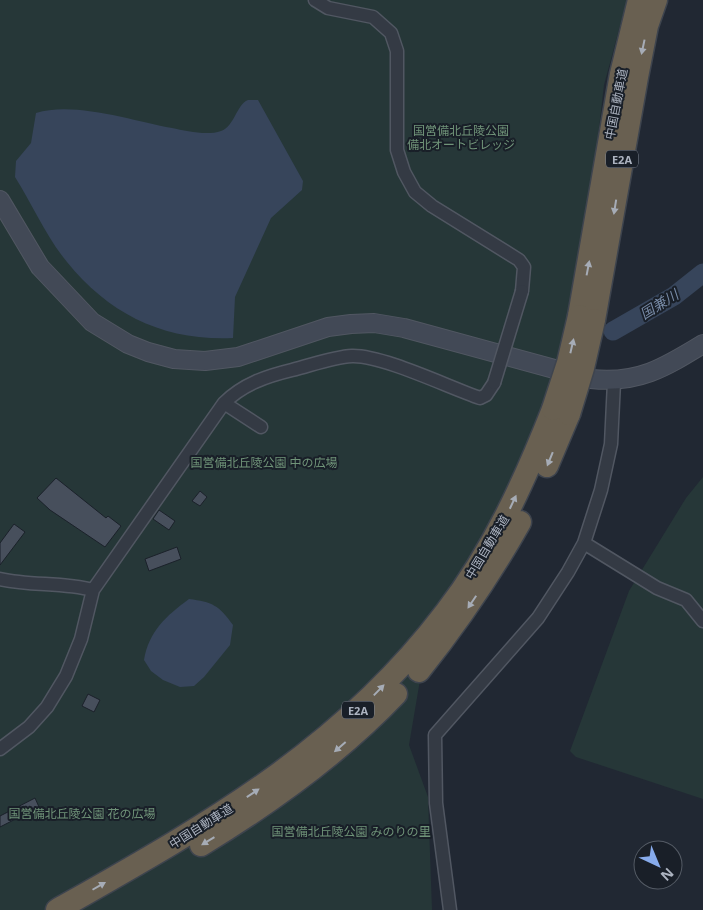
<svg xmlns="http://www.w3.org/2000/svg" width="703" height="910" font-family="'Noto Sans','Noto Sans JP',sans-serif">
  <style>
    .green { fill: #263738 }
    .water { fill: #37455b }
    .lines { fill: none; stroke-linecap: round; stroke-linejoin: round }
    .river { stroke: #37455b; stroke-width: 19 }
    .building { fill: #474f5c; stroke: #1b212a }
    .street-casing { stroke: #515762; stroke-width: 15 }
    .secondary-casing { stroke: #515762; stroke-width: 20 }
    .highway-casing { stroke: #3e444e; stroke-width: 25 }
    .street { stroke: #343a44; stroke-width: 12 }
    .secondary { stroke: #424956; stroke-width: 18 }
    .highway { stroke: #696051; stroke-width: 22 }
    .street-bridge-casing { stroke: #515762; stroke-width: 15; stroke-linecap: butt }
    .highway-bridge-casing { stroke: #3e444e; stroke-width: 25; stroke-linecap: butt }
    .street-bridge { stroke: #343a44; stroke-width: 12 }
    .highway-bridge { stroke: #696051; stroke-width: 22 }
    .oneway { fill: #a6acb6 }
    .labels { text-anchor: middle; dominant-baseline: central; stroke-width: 4; stroke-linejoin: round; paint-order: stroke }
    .shield { fill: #191f28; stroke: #818793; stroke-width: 1 }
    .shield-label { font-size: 11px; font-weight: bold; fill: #adb4c1 }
    .street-label { font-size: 12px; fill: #adb4c1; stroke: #191f28 }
    .park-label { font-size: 12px; fill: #709479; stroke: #191f28 }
    .water-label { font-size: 14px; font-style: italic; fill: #788ba7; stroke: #191f28 }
  </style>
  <rect width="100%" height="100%" fill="#212833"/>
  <!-- green -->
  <path class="green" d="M 0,0 L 627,0 L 604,85 L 592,189 L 567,320 L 546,406 L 475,555 L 430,621 L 409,745 L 428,797 L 432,910 L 0,910 Z
    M 703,477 L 703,799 L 576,757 L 570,751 L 629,591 L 686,498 Z"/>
  <!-- water -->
  <path class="water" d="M 248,100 L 258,100 L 303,181 L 302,190 L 271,218 L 235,297 L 233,338 C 164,341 110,315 67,262 C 47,238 32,204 15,177 L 16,161 L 31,143 L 36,113 C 74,101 133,121 172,128 C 186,131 207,136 221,131 C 235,126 236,105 248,100 Z
    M 189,599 C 212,602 219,605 233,625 L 230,645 L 204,677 L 194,686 L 180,687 L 163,680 L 151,671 L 144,660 C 149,631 166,616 189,599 Z"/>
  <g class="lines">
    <!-- river -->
    <path class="river" d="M 613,331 L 674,296 L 703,273"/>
  </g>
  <!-- building -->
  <path class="building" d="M 56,478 L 106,518 L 108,516 L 121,526 L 105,547 L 50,510 L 37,498 Z
    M 200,491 L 207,497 L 200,506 L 192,501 Z
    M 159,510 L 175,521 L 169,530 L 153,519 Z
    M 14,524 L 25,532 L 0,565 L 0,543 Z
    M 177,547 L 181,559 L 149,571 L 145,559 Z
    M 88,694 L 100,700 L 94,712 L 82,706 Z
    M 35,798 L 39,807 L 0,827 L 0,816 Z"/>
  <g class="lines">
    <defs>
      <path id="street" d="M 315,0 L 328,8 L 373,17 L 391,33 L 397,51 L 397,150 L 404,172 L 415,192 L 432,206 L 519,260 L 524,267 L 522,291
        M 224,403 L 261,427
        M 584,543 L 657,588 L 686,600 L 703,621
        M 0,579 C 31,586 63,582 93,590
        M 0,749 L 29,727 L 47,707 L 66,676 L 81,639 L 93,590 L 224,403 C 243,384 267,376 292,370 C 312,365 333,357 352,356 C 382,355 448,387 480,398 L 486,395 L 494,383
        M 450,910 L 436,803 L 435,735 L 538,618 L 568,572 L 584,543 L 601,490 L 611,444 L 614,382"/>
      <path id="secondary" d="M 0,200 L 40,267 L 92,322 L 128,344 L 148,352 L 174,359 L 205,361 L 238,357 L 328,327 L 351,324 L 374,323 L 404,328 L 591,379 C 638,384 664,368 703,344"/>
      <path id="highway" d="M 579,316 L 621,74 L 639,0
        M 594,320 L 637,77 L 647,26 L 656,0
        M 547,466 L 569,414
        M 419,671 C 458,622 489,577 520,522
        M 201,845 C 272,802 339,754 396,694
        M 57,910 C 205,826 341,751 446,612 C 493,551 525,480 553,409"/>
    </defs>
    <!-- street casing -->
    <use href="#street" class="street-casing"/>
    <!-- secondary casing -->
    <use href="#secondary" class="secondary-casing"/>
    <!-- highway casing -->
    <use href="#highway" class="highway-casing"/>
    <!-- street -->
    <use href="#street" class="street"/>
    <!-- secondary -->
    <use href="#secondary" class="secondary"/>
    <!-- highway -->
    <use href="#highway" class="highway"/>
    <defs>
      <path id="street-bridge" d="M 494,383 L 522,291"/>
      <path id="highway-bridge" d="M 553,409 L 568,363 L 579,316
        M 569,414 L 583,368 L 594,320"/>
    </defs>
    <!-- street-bridge casing -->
    <use href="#street-bridge" class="street-bridge-casing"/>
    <!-- highway-bridge casing -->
    <use href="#highway-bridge" class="highway-bridge-casing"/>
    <!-- street-bridge -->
    <use href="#street-bridge" class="street-bridge"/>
    <!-- highway-bridge -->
    <use href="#highway-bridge" class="highway-bridge"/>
  </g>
  <!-- one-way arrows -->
  <defs><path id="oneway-solid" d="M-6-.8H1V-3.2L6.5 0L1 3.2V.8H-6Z" transform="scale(1.25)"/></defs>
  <g class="oneway">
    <use href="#oneway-solid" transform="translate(643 47) rotate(102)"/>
    <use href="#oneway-solid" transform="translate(615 207) rotate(99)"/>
    <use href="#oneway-solid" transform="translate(588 268) rotate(-79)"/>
    <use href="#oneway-solid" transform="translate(572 346) rotate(-77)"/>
    <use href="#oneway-solid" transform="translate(550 459) rotate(112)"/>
    <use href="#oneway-solid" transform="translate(513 502) rotate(-65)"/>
    <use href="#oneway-solid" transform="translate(472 602) rotate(124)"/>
    <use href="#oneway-solid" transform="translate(379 690) rotate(-46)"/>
    <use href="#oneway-solid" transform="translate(340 747) rotate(139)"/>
    <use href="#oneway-solid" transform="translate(253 793) rotate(-34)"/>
    <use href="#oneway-solid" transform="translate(208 841) rotate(149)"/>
    <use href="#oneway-solid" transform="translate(99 886) rotate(-30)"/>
  </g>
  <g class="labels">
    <!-- shield labels -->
    <g class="shield">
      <rect x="606" y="150.5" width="32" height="17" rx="4"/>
      <rect x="342" y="701.5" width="32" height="17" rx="4"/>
    </g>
    <g class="shield-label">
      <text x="622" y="159">E2A</text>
      <text x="358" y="710">E2A</text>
    </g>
    <!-- street labels -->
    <g class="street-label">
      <text transform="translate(616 104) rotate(-79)">中国自動車道</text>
      <text transform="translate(487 547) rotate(-59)">中国自動車道</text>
      <text transform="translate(201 826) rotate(-32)">中国自動車道</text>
    </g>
    <!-- park labels -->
    <g class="park-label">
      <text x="461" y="130">国営備北丘陵公園<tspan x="461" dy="14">備北オートビレッジ</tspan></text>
      <text x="264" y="462">国営備北丘陵公園 中の広場</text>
      <text x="82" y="813">国営備北丘陵公園 花の広場</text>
      <text x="351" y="831">国営備北丘陵公園 みのりの里</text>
    </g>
    <!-- water labels -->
    <g class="water-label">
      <text transform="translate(659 304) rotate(-32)">国兼川</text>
    </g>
  </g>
  <!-- north arrow -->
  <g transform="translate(658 865) rotate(136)"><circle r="24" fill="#191f28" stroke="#545b65"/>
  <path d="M0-4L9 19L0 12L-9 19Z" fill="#87abec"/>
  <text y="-8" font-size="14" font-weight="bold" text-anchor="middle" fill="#adb4c1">N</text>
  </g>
</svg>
